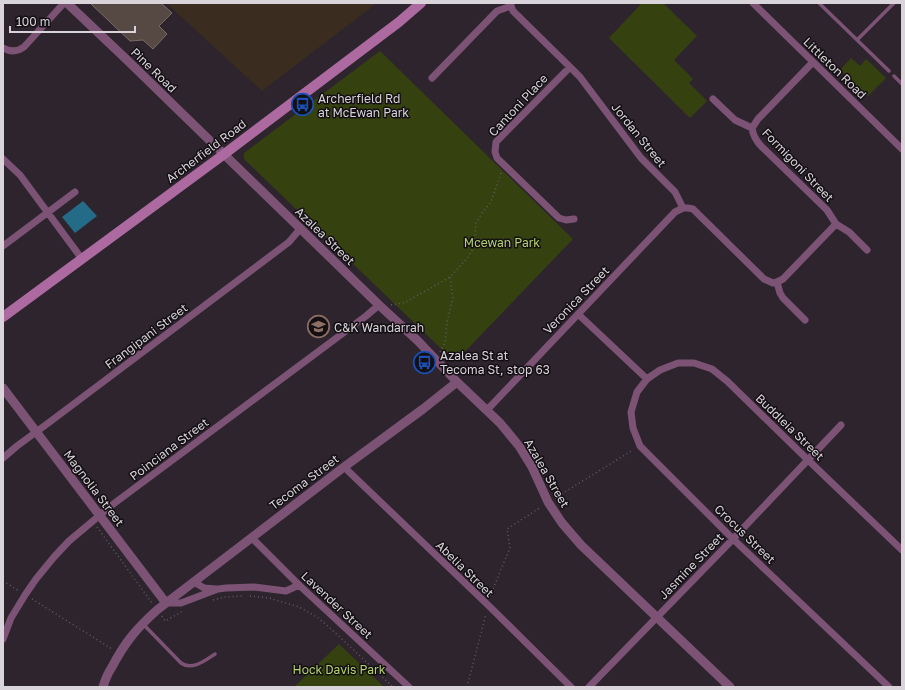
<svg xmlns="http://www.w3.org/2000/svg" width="905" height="690" font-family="'Golos Text',sans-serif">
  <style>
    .industrial { fill: #3a2c1f }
    .green { fill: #354210 }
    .water { fill: #246b87 }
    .building { fill: #564842; stroke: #7a6b64 }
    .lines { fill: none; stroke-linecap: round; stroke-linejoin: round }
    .path { stroke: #625a63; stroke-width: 1.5; stroke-dasharray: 1 3; stroke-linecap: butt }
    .service { stroke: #7d5375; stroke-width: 3.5 }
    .minor { stroke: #7d5375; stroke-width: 7 }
    .tertiary { stroke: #7d5375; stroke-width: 9 }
    .secondary { stroke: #ac6aa0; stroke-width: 10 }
    .labels { text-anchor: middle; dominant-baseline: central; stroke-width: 3; stroke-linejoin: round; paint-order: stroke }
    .street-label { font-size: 12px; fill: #d9d3da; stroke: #130f13 }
    .poi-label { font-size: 12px; fill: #d9d3da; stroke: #130f13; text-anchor: start }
    .park-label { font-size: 12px; fill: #b4d26e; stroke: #130f13 }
  </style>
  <rect width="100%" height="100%" fill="#2d242e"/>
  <!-- industrial -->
  <path class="industrial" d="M 166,3 L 377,3 L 262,91 Z"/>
  <!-- green -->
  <path class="green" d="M 642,3 L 663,3 L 697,36 L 674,60 L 693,79 L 689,83 L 707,101 L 690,118 L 609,38 Z
    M 380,51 L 573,239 L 455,362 L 244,159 L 244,153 Z
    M 851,58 L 860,66 L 866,59 L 886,78 L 868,96 L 840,70 Z
    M 339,644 L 384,687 L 294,687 Z"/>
  <!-- water -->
  <path class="water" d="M 83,201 L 97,216 L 75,233 L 62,217 Z"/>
  <!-- building -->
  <path class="building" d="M 90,3 L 161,3 L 172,13 L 159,26 L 167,34 L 153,49 L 143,40 L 130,41 Z"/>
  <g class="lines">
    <!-- path -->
    <path class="path" d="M 391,305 L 397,304 L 406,302 L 450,277 L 461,265 L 468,257 L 474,247 L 476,223 L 482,213 L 491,202 L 501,173
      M 440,352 L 445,343 L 447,322 L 453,298 L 450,277
      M 555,498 L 633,450
      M 97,527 L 152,603
      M 3,581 L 19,591
      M 250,596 L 269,598 L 299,607 L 317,617 L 329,627 L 393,687
      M 490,596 L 510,548 L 507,529 L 541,507
      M 32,599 L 112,649
      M 213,600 L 225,597 L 243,596
      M 162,616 L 165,621 L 183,611
      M 467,687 L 486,614"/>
    <!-- service -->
    <path class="service" d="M 819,3 L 889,71
      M 857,40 L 894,3
      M 894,76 L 902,84
      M 143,624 L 181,663 C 192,671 206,660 215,654"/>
    <!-- minor -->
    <path class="minor" d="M 511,3 L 511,6 L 513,11 L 570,67 L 580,77 L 641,158 L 675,192 L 683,208 L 688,208 L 693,209 L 764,279 L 773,283 L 777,282 L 780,293 L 783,298 L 805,320
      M 753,3 L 902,149
      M 3,48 C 10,52 17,52 24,47 L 64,3
      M 570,67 L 496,142 L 495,152 L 497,158 L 559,218 L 566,220 L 574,219
      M 432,78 L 497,11 L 511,6
      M 713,99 L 735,120 L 752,128 C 753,136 756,141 762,147 L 827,210 L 836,224 L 849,232 L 867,250
      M 752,128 L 758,119 L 813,62
      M 3,159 L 20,175 L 82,259
      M 3,246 L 75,192
      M 777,282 L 783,279 L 836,224
      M 578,314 L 647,379
      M 487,410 L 675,212 L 683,208
      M 3,458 L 17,446 L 51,421 L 289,242 L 300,229
      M 344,467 L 488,605 L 571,687
      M 252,538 L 299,585 L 409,687
      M 194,582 L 204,588 L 216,589
      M 166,603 L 181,603 L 218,589 L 226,588 L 254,587 L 286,591 L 299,585
      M 3,639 L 11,618 L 25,595 L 36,579 L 54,557 L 69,541 L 112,505 L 366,316 L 379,305
      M 589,687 L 733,539 L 841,425
      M 889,687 L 733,539 L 640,446 L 633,428 L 631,412 L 637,392 L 647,379 L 660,370 L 678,363 L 694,363 L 712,369 L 727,381 L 808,460 L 902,550"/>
    <!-- tertiary -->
    <path class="tertiary" d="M 67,3 L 126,59 L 379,305 L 418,341 L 457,382 L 500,423 L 519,446 L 532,467 L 548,502 L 562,523 L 581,545 L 730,687
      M 3,388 L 166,603
      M 103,687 C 105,680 108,673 112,667 C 125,642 137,628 157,610 L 344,467 L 423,409 L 457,382"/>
    <!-- secondary -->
    <path class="secondary" d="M 3,317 L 223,155 L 399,22 L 421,3"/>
  </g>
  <!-- icons -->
  <defs>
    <symbol id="bus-ring" viewBox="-11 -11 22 22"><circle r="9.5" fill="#130f13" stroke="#1a4fb4" stroke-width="1.5"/><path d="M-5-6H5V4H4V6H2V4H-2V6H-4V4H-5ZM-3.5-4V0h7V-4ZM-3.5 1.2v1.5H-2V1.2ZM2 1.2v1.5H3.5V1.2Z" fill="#1a4fb4"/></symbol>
    <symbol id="school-ring" viewBox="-11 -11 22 22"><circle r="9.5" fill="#130f13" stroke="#8d6e63" stroke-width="1.5"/><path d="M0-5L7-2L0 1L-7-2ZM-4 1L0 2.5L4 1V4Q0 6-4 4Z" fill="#8d6e63"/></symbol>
  </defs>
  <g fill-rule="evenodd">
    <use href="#bus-ring" x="290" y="92" width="25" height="25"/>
    <use href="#school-ring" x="306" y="314" width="25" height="25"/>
    <use href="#bus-ring" x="412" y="350" width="25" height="25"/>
  </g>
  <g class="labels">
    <!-- street labels -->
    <g class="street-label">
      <text transform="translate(835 68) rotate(44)">Littleton Road</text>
      <text transform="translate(154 70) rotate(44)">Pine Road</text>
      <text transform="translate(518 105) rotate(-47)">Cantoni Place</text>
      <text transform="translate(639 135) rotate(51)">Jordan Street</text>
      <text transform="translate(206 151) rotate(-37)">Archerfield Road</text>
      <text transform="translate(798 165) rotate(46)">Formigoni Street</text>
      <text transform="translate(325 236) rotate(44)">Azalea Street</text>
      <text transform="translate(576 300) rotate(-46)">Veronica Street</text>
      <text transform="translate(146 336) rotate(-37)">Frangipani Street</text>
      <text transform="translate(790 427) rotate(44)">Buddleia Street</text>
      <text transform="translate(169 449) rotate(-37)">Poinciana Street</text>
      <text transform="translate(547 473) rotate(60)">Azalea Street</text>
      <text transform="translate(304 482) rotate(-37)">Tecoma Street</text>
      <text transform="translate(94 488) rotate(53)">Magnolia Street</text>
      <text transform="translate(745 534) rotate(44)">Crocus Street</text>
      <text transform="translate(691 566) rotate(-46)">Jasmine Street</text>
      <text transform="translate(465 569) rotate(44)">Abelia Street</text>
      <text transform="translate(337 605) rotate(43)">Lavender Street</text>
    </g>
    <!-- poi labels -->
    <g class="poi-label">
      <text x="318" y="98">Archerfield Rd<tspan x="318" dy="14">at McEwan Park</tspan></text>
      <text x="334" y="327">C&amp;K Wandarrah</text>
      <text x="440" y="355">Azalea St at<tspan x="440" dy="14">Tecoma St, stop 63</tspan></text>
    </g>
    <!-- park labels -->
    <g class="park-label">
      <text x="502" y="242">Mcewan Park</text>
      <text x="339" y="669">Hock Davis Park</text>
    </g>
  </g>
  <!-- border -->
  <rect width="905" height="690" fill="none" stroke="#d9d3da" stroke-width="8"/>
  <!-- scale -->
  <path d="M10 26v6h125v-6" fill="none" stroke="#d9d3da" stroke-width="2"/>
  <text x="16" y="26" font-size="12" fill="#d9d3da" stroke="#130f13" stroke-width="3" paint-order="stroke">100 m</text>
</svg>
